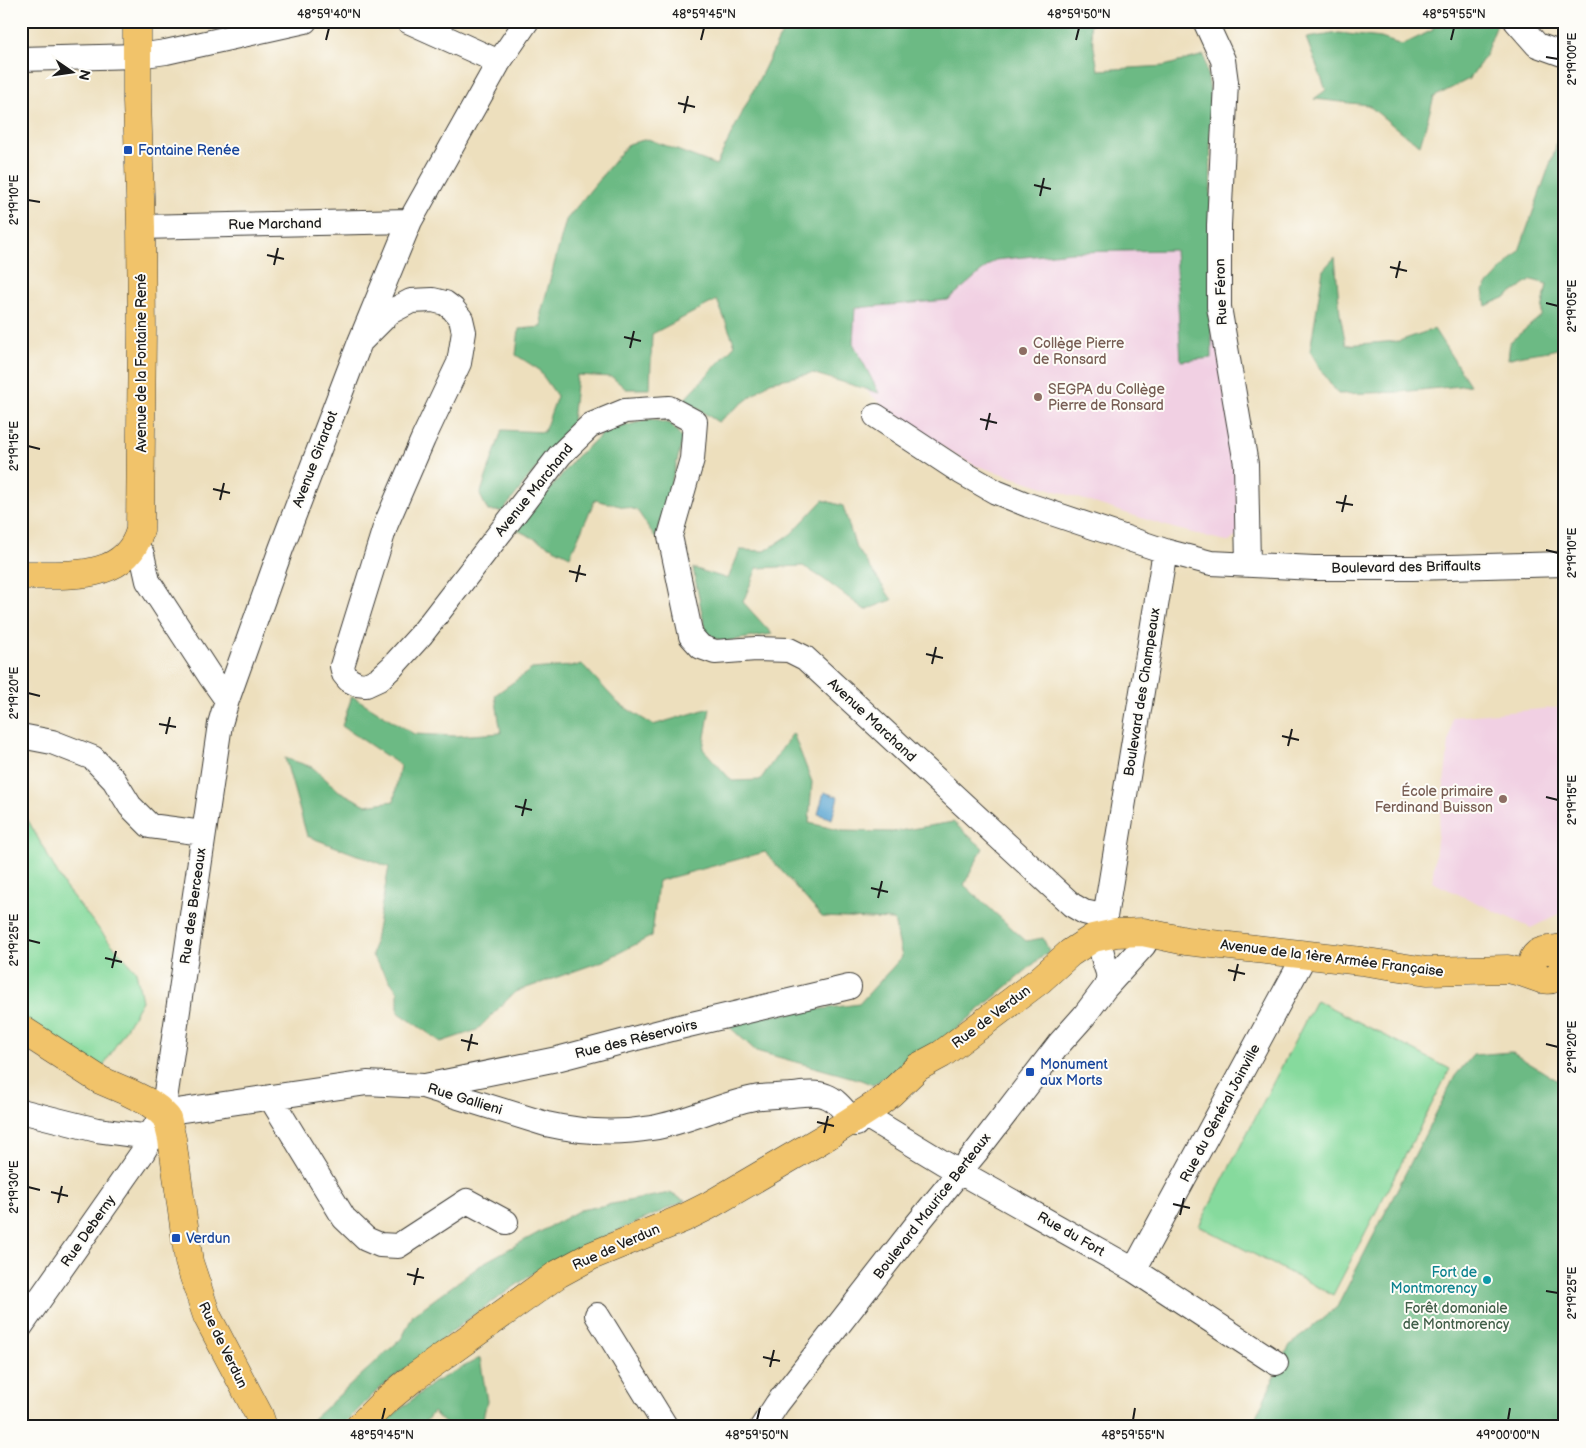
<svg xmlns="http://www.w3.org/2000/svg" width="1586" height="1448" font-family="'Balsamiq Sans',sans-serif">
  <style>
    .built { fill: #f1d0e3 }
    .green { fill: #86da9d; stroke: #517b5c }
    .forest { fill: #6cba84; stroke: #446b50 }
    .water { fill: #59a4d1; stroke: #3a6076 }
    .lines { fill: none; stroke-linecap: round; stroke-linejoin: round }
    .minor-casing { stroke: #3b3934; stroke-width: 26 }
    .major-casing { stroke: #3b3934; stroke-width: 29 }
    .minor { stroke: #fff; stroke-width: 24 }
    .major { stroke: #f1c36a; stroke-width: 28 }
    .ticks { fill: none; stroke: #1c1c1c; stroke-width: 2 }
    .transit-dot { fill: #1a4fb4; stroke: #fdfcf7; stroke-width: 2 }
    .education-dot { fill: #8d6e63; stroke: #fdfcf7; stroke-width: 2 }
    .culture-dot { fill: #0f9aa8; stroke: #fdfcf7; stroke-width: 2 }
    .labels { text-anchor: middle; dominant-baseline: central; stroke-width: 4; stroke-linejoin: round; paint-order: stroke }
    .transit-label { font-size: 14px; fill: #164399; stroke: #fdfcf7; text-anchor: start }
    .street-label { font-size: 14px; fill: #1c1c1c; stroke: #fdfcf7 }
    .education-label { font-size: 14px; fill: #785e54; stroke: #fdfcf7; text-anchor: start }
    .culture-label { font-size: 14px; fill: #0d838f; stroke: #fdfcf7; text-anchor: end }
    .park-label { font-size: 14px; fill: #415e49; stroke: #fdfcf7 }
    .neatline { fill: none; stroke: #1c1c1c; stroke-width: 2 }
    .ticks-label { font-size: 12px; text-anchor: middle; fill: #1c1c1c }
  </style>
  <rect width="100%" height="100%" fill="#fdfcf7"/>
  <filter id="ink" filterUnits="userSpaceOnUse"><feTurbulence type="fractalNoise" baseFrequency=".02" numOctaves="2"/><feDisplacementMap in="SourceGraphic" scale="10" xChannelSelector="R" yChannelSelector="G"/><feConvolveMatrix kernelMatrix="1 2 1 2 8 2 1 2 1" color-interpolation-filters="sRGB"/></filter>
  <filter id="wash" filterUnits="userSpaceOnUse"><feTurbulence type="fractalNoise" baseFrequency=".0096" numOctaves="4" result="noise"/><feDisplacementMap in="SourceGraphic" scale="20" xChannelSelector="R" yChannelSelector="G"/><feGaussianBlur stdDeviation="1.12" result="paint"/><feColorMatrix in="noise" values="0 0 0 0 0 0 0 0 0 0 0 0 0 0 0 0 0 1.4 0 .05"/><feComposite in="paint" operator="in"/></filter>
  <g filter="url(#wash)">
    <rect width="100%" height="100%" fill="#eddfbd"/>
    <!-- built -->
    <path class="built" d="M 1210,128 L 1211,298 L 1236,462 L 1239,534 L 1229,542 L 1173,528 L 974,465 L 905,425 L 858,383 L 796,319 Z
      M 1565,707 L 1565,911 L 1531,928 L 1432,882 L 1452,717 Z"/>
    <!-- green -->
    <path class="green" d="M 21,811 L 29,822 L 65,887 L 107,939 L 136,971 L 142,1001 L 100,1072 L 21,1021 Z
      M 1316,1000 L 1450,1069 L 1333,1295 L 1199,1226 Z"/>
    <!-- forest -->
    <path class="forest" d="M 788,21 L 1099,21 L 1090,25 L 1098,70 L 1164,66 L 1204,55 L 1210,90 L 1212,358 L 1181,361 L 1175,250 L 1072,252 L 995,260 L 948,300 L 855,308 L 853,343 L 879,393 L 812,373 L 770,382 L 718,422 L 684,400 L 735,345 L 717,300 L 652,334 L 650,389 L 626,389 L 612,377 L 577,375 L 572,422 L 503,511 L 488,511 L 480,495 L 502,430 L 544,432 L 557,396 L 538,369 L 516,355 L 519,329 L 542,327 L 541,313 L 566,220 L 628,144 L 648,139 L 716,165 Z
      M 1434,21 L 1498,22 L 1484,58 L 1469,79 L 1434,97 L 1420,145 L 1401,132 L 1368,105 L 1314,99 L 1326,90 L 1306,38 L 1339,33 L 1381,38 L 1402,45 L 1433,30 Z
      M 1565,98 L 1565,346 C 1547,354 1526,352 1508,359 L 1510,342 L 1541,316 L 1547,284 L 1532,280 L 1506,297 L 1486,306 L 1483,290 L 1519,251 L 1555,150 Z
      M 1335,257 L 1340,314 L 1346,345 L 1399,341 L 1434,329 L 1470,385 L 1400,392 L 1338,394 L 1323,373 L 1310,351 L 1323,270 Z
      M 650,419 L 671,424 L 683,439 L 656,539 L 637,510 L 595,500 L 570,556 L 517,530 L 576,457 L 606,431 Z
      M 823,500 L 843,506 L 855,545 L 892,600 L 865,610 L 822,578 L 803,566 L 757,568 L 743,602 L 772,634 L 722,642 L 706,633 L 693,568 L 728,579 L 740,550 L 765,551 L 791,534 Z
      M 583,665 L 618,703 L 653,725 L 710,708 L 703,749 L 732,781 L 760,780 L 793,733 L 812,782 L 809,823 L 843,831 L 893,832 L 953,822 L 983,848 L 964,885 L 1026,941 L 1043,938 L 1049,951 L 955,1030 L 873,1085 L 861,1080 L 756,1051 L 724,1022 L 859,1004 L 902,957 L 894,920 L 822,917 L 765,852 L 658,881 L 652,936 L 603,961 L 515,992 L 477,1030 L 441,1042 L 398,1012 L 398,992 L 372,956 L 389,867 L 307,836 L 285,758 L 312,767 L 339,791 L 366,805 L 394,801 L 400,765 L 342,726 L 352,696 L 414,734 L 456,736 L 501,733 L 495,695 L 532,669 Z
      M 1511,1052 L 1565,1085 L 1565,1427 L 1251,1427 L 1290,1345 L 1337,1307 L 1455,1076 L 1473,1055 Z
      M 670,1193 L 685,1201 L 552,1260 L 468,1319 L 379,1389 L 341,1427 L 312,1427 L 312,1420 L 402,1338 L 413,1315 L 485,1262 L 580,1210 Z
      M 480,1358 L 487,1401 L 481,1427 L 449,1427 L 433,1412 L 421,1427 L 378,1427 L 433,1383 Z"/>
    <!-- water -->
    <path class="water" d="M 824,792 L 838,797 L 832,819 L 818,814 Z"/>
  </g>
  <g filter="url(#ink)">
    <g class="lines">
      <defs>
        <path id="minor" d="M 408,21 L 499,62
          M 1205,21 L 1223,60 L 1226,82 L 1219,225 L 1219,307 L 1246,464 L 1248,564
          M 1516,21 L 1537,45 L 1565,55
          M 21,59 L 138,56 L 166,52 L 305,21
          M 141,227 L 410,221
          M 360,342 L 390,312 L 411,301 L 433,300 L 445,303 L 453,309 L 461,319 L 464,332 L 459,363 L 423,439 L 386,524 L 342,666 L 344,674 L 349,680 L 357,684 L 366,685 L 379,679 L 392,667 L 421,635 L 560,455 L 591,425 L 625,411 L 669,408 L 695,422 L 692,459 L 670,536 L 691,636 L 701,647 L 715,652 L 756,649 L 789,650 L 805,658 L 1072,905 L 1084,912 L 1105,917
          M 876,416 L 961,472 L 996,492 L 1028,505 L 1165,551
          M 135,546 L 142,554 L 148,581 L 210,676 L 227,700 L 281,549 L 360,342 L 410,221 L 499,62 L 527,21
          M 21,736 L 52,742 L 93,758 L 114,780 L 130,806 L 150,826 L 203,833
          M 1105,988 C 1112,973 1106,971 1103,957 C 1099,944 1099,929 1105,917 L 1165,551 L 1211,563 L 1314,568 L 1413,568 L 1565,564
          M 425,1086 L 557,1059 L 671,1029 L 849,987
          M 270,1097 L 344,1218 L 366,1239 L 380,1245 L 398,1246 L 467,1201 L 506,1222
          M 21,1111 L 97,1130 L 142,1136 L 152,1132 L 163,1113 L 220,724 L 227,700
          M 163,1113 L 367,1083 L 423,1086 L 546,1124 C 581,1132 616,1134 652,1128 C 687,1122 719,1105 754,1098 C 766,1096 779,1096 792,1095 C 803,1094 815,1092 826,1096 C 838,1100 847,1115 856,1124
          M 861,1113 L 942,1162 L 1134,1270 L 1276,1363
          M 1134,1270 L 1305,955
          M 597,1315 L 666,1427
          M 21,1326 L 143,1152 L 150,1140 L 150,1134
          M 762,1427 L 777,1404 L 917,1224 L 976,1152 L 1059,1044 L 1084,1016 L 1105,988 L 1144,945"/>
        <path id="major" d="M 21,575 C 64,574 126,583 140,530 L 142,330 L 141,227 L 137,101 L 137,21
          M 1565,947 C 1557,950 1544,949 1538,953 C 1521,967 1546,991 1559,974 C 1563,970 1563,964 1565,959
          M 21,1029 L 100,1080 L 128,1092 L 148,1102 L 158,1109 L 167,1118 L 172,1139 L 189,1262 L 207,1316 L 259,1415 L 263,1427
          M 359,1427 L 384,1402 L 413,1378 L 558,1274 L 591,1256 L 684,1218 L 708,1206 L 824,1138 L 877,1104 L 891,1093 L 918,1067 L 942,1054 L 1040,980 L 1070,953 L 1093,938 L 1116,933 L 1143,932 L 1186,941 L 1361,961 L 1427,971 L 1508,969 L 1524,973 L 1541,979"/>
      </defs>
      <!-- minor casing -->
      <use href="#minor" class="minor-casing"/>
      <!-- major casing -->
      <use href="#major" class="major-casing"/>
      <!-- minor -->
      <use href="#minor" class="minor"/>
      <!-- major -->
      <use href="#major" class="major"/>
    </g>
  </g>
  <!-- ticks -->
  <path class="ticks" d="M 326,40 L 329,28M 701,40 L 704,28M 1076,40 L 1079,28M 1451,40 L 1454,28M 1546,57 L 1558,59M 678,103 L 695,107M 684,113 L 688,96M 1034,185 L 1051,189M 1040,196 L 1044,178M 28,200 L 40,202M 267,255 L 284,259M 274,265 L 278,248M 1390,267 L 1407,271M 1396,278 L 1400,261M 1546,303 L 1558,306M 624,337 L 641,341M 630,348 L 634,331M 980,419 L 997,423M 986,430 L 990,413M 28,446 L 40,449M 213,489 L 230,493M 220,500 L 224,483M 1336,502 L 1353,505M 1342,512 L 1346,495M 1546,550 L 1558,553M 569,571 L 586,575M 576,582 L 580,565M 926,654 L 943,658M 932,664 L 936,647M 28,693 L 40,696M 159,724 L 176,727M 166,734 L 170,717M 1282,736 L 1299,740M 1288,746 L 1292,729M 1546,797 L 1558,800M 515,806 L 532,810M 522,816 L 526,799M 871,888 L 888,892M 878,898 L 882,881M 28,940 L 40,943M 105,958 L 122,962M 112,968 L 116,951M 1228,970 L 1245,974M 1234,981 L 1238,964M 461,1040 L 478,1044M 1546,1044 L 1558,1047M 468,1051 L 472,1034M 817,1122 L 834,1126M 824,1133 L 828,1116M 28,1187 L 40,1190M 51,1192 L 68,1196M 58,1203 L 62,1186M 1173,1204 L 1190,1208M 1180,1215 L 1184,1198M 407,1274 L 424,1278M 414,1285 L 418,1268M 1546,1291 L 1558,1293M 763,1357 L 780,1361M 770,1367 L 774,1350M 382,1420 L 385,1408M 757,1420 L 760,1408M 1133,1420 L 1135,1408M 1508,1420 L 1510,1408"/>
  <!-- markers -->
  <g class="transit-dot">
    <rect x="123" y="145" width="10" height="10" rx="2.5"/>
    <rect x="1025" y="1067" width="10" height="10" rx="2.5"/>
    <rect x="171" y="1233" width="10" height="10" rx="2.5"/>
  </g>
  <g class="education-dot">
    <circle cx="1023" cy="351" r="5"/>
    <circle cx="1038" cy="397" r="5"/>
    <circle cx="1503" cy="799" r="5"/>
  </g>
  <circle class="culture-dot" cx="1487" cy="1280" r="5"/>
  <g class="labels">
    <!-- transit labels -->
    <g class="transit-label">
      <text x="138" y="150">Fontaine Renée</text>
      <text x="1040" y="1064">Monument<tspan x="1040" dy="16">aux Morts</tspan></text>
      <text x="186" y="1238">Verdun</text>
    </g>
    <!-- street labels -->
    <g class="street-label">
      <text transform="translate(275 224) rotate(-1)">Rue Marchand</text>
      <text transform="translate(1221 292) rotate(-92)">Rue Féron</text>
      <text transform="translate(141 363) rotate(-90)">Avenue de la Fontaine René</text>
      <text transform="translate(315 459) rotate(-69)">Avenue Girardot</text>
      <text transform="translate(534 490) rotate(-51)">Avenue Marchand</text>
      <text transform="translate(1406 567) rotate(-1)">Boulevard des Briffaults</text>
      <text transform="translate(1142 692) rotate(-81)">Boulevard des Champeaux</text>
      <text transform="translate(872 720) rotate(43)">Avenue Marchand</text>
      <text transform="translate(193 906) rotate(-82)">Rue des Berceaux</text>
      <text transform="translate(1332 958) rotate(7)">Avenue de la 1ère Armée Française</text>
      <text transform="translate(991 1017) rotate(-37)">Rue de Verdun</text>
      <text transform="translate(636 1039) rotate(-14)">Rue des Réservoirs</text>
      <text transform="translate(465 1099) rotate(17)">Rue Gallieni</text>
      <text transform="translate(1220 1113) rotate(-62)">Rue du Général Joinville</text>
      <text transform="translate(932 1206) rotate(-52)">Boulevard Maurice Berteaux</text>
      <text transform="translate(88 1231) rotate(-55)">Rue Deberny</text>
      <text transform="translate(1071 1234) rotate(30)">Rue du Fort</text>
      <text transform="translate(616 1247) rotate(-24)">Rue de Verdun</text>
      <text transform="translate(223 1345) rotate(64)">Rue de Verdun</text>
    </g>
    <!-- education labels -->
    <g class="education-label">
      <text x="1033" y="343">Collège Pierre<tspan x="1033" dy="16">de Ronsard</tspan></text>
      <text x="1048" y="389">SEGPA du Collège<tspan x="1048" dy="16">Pierre de Ronsard</tspan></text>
      <text x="1493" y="791" text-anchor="end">École primaire<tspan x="1493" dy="16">Ferdinand Buisson</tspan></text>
    </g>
    <!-- culture labels -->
    <g class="culture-label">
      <text x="1477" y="1272">Fort de<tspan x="1477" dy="16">Montmorency</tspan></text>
    </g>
    <!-- park labels -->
    <g class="park-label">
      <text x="1456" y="1308">Forêt domaniale<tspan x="1456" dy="16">de Montmorency</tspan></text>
    </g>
  </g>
  <!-- margin -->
  <rect width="1586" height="1448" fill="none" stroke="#fdfcf7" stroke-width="55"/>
  <!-- north arrow -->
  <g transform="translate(72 72) rotate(103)" stroke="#fdfcf7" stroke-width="4" paint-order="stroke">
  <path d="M0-4L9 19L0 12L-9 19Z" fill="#1c1c1c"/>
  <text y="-8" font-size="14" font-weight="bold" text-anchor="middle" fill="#1c1c1c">N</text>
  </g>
  <rect x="28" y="28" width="1530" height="1392" class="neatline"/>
  <g class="ticks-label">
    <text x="329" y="18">48°59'40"N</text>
    <text x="704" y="18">48°59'45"N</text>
    <text x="1079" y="18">48°59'50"N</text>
    <text x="1454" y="18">48°59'55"N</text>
    <text transform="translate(1572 59) rotate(-90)" y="4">2°19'00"E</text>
    <text transform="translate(14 200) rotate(-90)" y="4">2°19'10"E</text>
    <text transform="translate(1572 306) rotate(-90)" y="4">2°19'05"E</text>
    <text transform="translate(14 446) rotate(-90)" y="4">2°19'15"E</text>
    <text transform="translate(1572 553) rotate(-90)" y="4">2°19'10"E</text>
    <text transform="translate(14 693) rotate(-90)" y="4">2°19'20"E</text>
    <text transform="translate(1572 800) rotate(-90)" y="4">2°19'15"E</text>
    <text transform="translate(14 940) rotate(-90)" y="4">2°19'25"E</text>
    <text transform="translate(1572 1047) rotate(-90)" y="4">2°19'20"E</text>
    <text transform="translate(14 1187) rotate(-90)" y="4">2°19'30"E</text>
    <text transform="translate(1572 1293) rotate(-90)" y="4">2°19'25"E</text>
    <text x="382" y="1439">48°59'45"N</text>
    <text x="757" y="1439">48°59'50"N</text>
    <text x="1133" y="1439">48°59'55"N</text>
    <text x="1508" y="1439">49°00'00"N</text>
  </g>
</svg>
